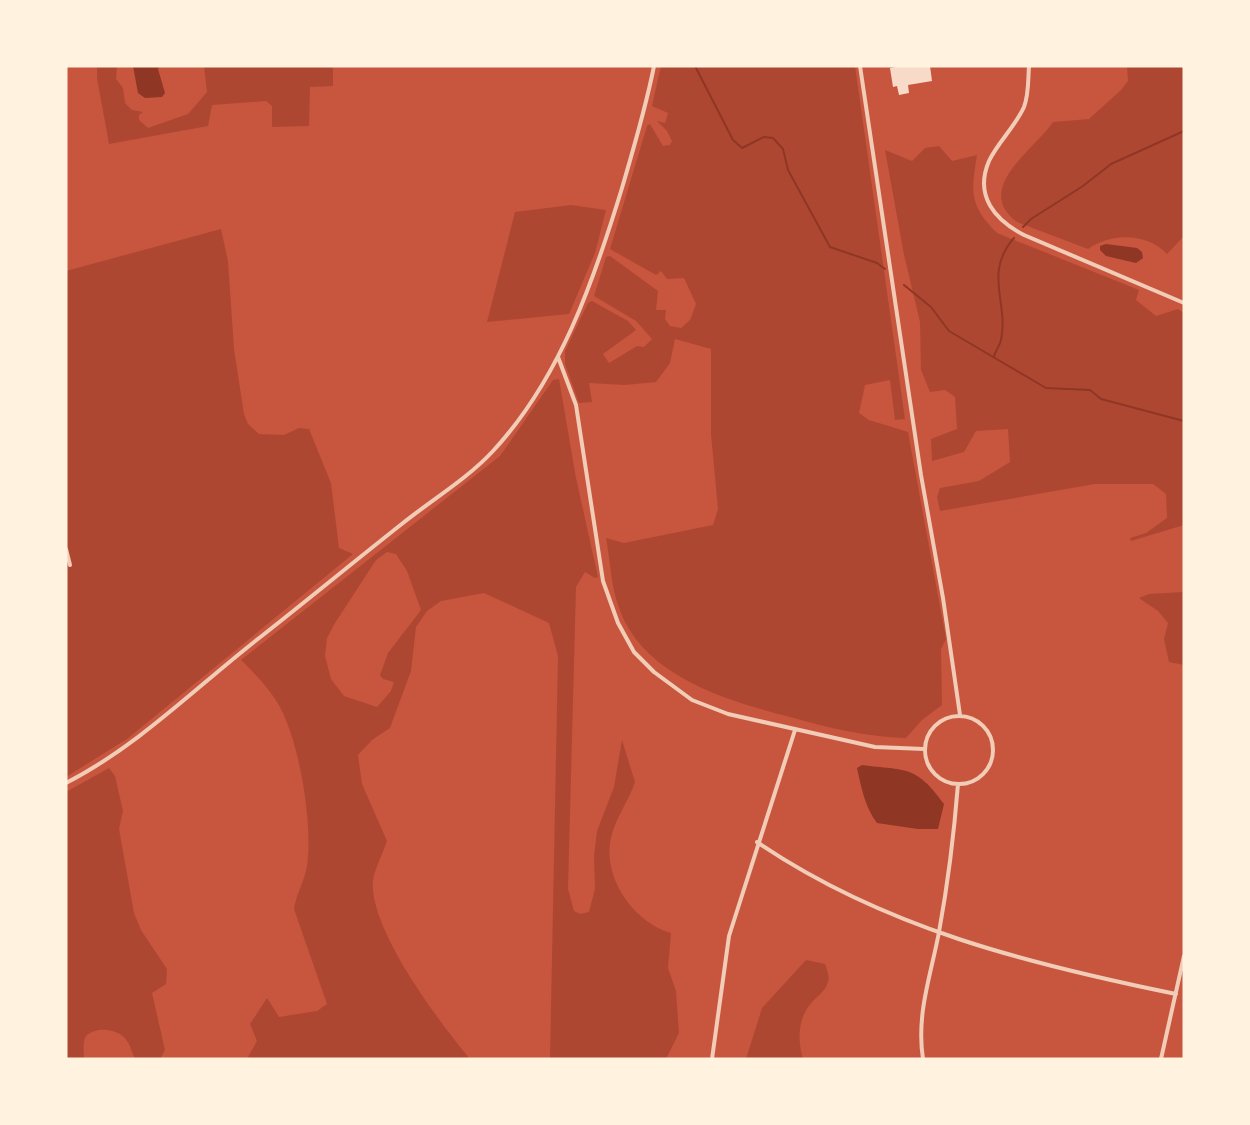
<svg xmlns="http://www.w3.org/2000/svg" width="1250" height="1125" font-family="Signika,sans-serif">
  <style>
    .green { fill: #ae4732; fill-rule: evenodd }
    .water { fill: #8f3625 }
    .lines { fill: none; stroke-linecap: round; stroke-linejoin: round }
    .stream { stroke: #8f3625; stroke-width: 2 }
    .building { fill: #f7dbc8 }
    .minor { stroke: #f1ccb7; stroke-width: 4 }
  </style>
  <rect width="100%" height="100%" fill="#c8553d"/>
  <!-- green -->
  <path class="green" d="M 97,66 L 117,66 L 116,79 L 123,88 L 125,103 L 132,110 L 143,112 L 139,115 L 139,120 L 148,128 L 188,114 L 207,92 L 204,66 L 333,66 L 333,86 L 310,87 L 309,126 L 272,127 L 272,106 L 266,101 L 212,105 L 208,126 L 109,144 L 97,78 Z
    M 661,66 L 855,66 L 905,419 L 895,420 L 890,380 L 865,385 L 859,413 L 869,420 L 908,432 L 946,639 L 941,649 L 942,705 L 922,720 L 906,738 C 866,737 829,728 790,717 C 732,702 655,680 625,622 C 610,590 612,571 606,538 L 624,543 L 713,525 L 718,509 L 711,434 L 711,349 L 675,339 L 670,363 L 656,382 L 625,385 L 589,383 L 592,402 L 579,403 L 565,364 L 565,351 L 588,303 L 592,301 L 628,321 L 636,330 L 603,354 L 609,363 L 637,346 L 644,347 L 652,339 L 636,321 L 594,296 L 606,257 L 610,256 L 658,291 L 656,310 L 666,310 L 665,319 L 670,326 L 681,328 L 690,320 L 696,304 L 684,278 L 667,279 L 661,271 L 656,275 L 610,249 L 647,126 L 650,124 L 663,146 L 670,145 L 672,141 L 667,131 L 657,121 L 665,123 L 668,113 L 652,106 Z
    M 1127,66 L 1184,66 L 1184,236 L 1167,254 C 1148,233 1111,232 1088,249 L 1017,222 C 972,189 1035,149 1053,122 L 1089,119 L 1121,90 L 1128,81 Z
    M 939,146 L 952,161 L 977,155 C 971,192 969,205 997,233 L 1139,290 L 1136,300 L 1156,316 L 1178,309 L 1184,313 L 1184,525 L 1131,541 L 1130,538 L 1146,533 L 1167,518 L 1166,494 L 1153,484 L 1095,484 L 940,511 L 937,497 L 940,488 L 979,481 L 1010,462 L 1008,429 L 976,431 L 964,452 L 932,461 L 931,439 L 957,429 L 955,397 L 945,390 L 930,392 L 921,370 L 920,322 L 904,255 L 885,150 L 912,161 L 925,148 Z
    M 571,205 L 606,210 L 595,253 L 569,314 L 487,322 L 515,212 Z
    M 221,229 L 228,261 L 234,349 L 244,414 L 248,424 L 259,434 L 284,435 L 299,428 L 309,429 L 331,483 L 339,548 L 353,554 L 127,739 L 66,777 L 66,271 Z
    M 559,379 L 576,478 L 598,577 L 595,578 L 585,572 L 576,587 L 568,889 L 574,911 L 580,914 L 589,912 L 595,889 L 594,856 L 597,831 L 614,787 L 622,740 L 635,782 C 629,800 617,816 612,834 C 600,874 632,922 671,933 L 668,968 L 676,991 L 679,1033 L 666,1059 L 550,1059 L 558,656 L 549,623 L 484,593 L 441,601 L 427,611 L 416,627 L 411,671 L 390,728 L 372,740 L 358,755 L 362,784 L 387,841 C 383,853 375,868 373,880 C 368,928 440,1023 470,1059 L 250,1059 L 248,1057 L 257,1041 L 250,1024 L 267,998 L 279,1017 L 317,1011 L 327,1004 L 294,909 C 296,894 305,880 307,866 C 313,825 300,746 281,709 C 271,690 256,675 241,660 L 500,456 L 553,380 ZM 387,552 L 396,554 L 407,571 L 421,610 L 388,653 L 380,675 L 383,679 L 394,682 L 391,691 L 377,707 L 344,696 L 331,679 L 325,656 L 327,638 L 335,623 L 376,560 Z
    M 1184,592 L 1184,665 L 1169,662 L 1164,639 L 1168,623 L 1158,611 L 1139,598 L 1149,594 Z
    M 109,768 L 115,776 L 123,811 L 119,829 L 134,913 L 141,930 L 167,969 L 166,984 L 152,993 L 165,1050 L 160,1059 L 135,1059 C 132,1053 131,1046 127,1041 C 120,1029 98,1026 87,1035 C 82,1040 84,1053 84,1059 L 66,1059 L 66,792 Z
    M 806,960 L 825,964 C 827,970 830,977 828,982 C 826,990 818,996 813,1001 C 798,1017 797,1038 803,1059 L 746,1059 L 762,1008 Z"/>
  <!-- water -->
  <path class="water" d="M 133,66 L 160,66 L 158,69 L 165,93 L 162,97 L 145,98 L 138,93 Z
    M 1106,244 L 1137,248 L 1142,252 L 1143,258 L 1136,263 L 1106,256 L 1100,250 L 1100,246 Z
    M 862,765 C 906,771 915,764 944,804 L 938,829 L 918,829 L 877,823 C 865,808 861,786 857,768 Z"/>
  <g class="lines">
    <!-- stream -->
    <path class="stream" d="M 695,66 L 733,140 L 742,148 L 764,137 L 773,138 L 783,149 L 788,170 L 830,247 L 877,263 L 885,269
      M 1023,227 L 1031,219 L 1083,186 L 1111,164 L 1184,131
      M 904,285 L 931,307 L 949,331 L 1046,388 L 1090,390 L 1101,399 L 1184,421
      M 994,357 C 995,350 1000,346 1001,340 C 1009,303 983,273 1014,238"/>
  </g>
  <!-- building -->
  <path class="building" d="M 901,66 L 930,66 L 932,81 L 908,85 L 909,93 L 899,95 L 897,86 L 893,87 L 890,68 Z"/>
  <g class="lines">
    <!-- minor -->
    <path class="minor" d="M 860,66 L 921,475 L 943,598 L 960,715
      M 1029,66 C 1028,79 1029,94 1024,107 C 1015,127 998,142 989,161 C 974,196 995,220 1024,235 L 1184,303
      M 558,357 L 576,405 L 603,581 L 618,623 L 634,652 L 654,672 L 692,700 L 728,714 L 875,747 L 924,749
      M 66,549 L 70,565
      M925 750a34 34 0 1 1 68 0a34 34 0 1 1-68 0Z
      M 66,783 C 140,745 198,685 263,635 C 310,598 356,560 403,523 C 433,499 467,479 493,451 C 560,379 594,280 622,188 C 634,147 646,107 654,66
      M 757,842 C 883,928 1029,964 1176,994
      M 712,1059 L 729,936 L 795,730
      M 923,1059 C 916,1014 931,975 939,932 C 948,883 954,834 958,784
      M 1161,1059 L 1184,956"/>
  </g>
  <!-- border -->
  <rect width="1250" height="1125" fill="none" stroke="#fff3e0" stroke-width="135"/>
</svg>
